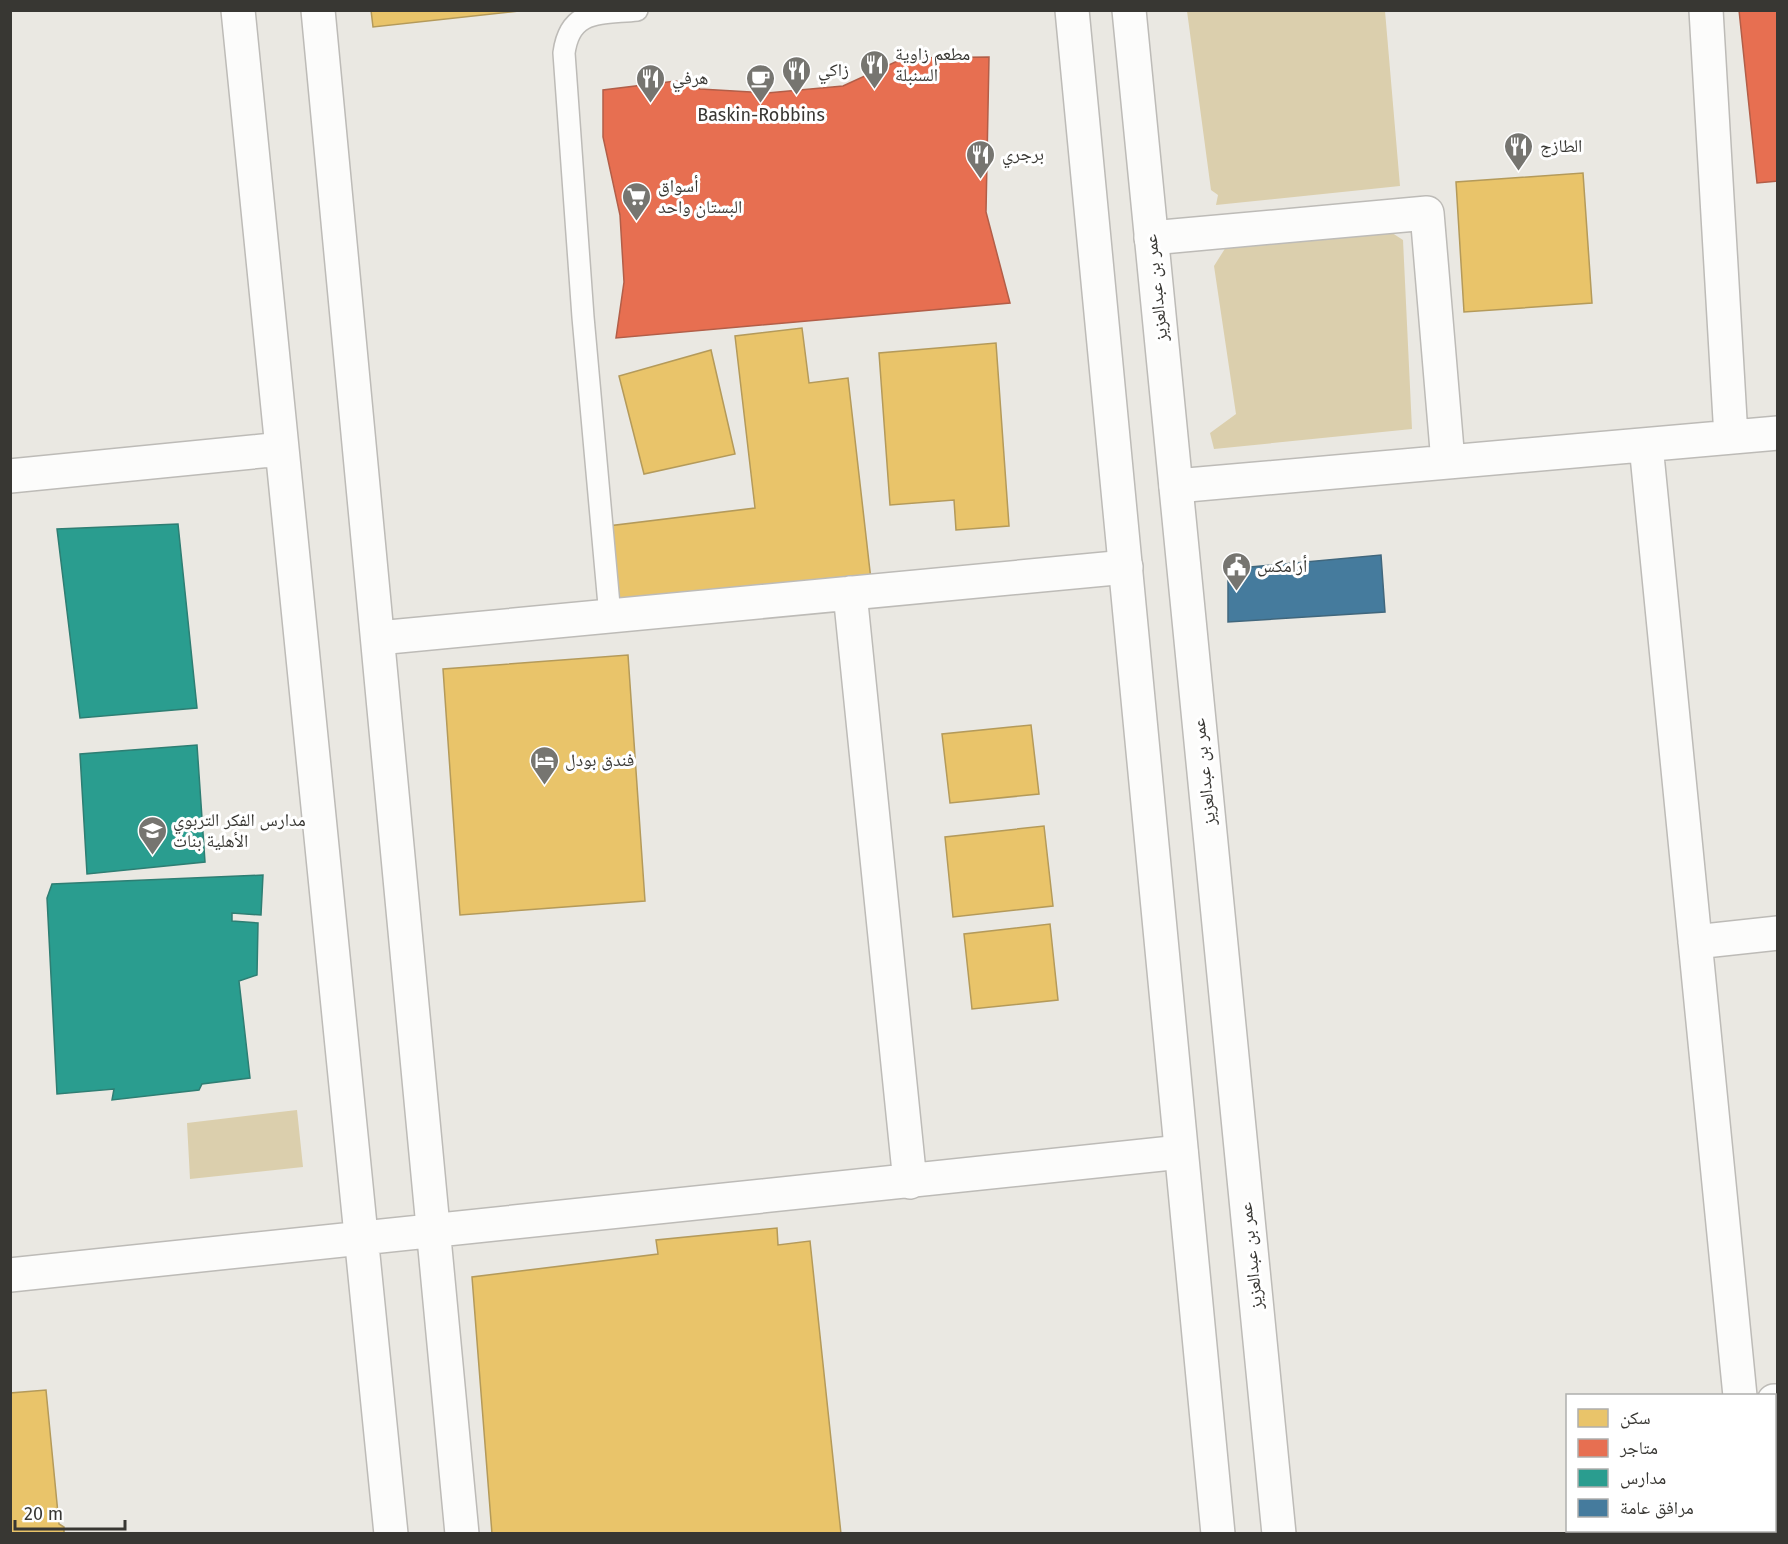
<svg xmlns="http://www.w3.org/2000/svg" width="1788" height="1544" font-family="'Fira Sans','Noto Naskh Arabic',sans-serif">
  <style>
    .park { fill: #dbcfad }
    .homes { fill: #e9c46a; stroke: #b49a5a; stroke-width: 1.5 }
    .shops { fill: #e76f51; stroke: #b25e48; stroke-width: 1.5 }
    .schools { fill: #2a9d8f; stroke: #2e7e73; stroke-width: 1.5 }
    .public { fill: #457b9d; stroke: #41677d; stroke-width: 1.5 }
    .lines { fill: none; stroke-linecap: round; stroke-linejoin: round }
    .service-casing { stroke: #bdbbb7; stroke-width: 24 }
    .minor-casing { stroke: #bdbbb7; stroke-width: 36 }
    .tertiary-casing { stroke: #bdbbb7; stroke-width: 36 }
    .service { stroke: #fcfcfb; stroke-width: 21 }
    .minor { stroke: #fcfcfb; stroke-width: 33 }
    .tertiary { stroke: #fcfcfb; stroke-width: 33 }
    .labels { text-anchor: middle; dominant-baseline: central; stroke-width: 6; stroke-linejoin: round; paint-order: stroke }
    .poi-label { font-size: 18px; fill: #383733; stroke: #fff; text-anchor: start }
    .street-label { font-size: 18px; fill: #383733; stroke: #fff }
  </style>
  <rect width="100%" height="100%" fill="#eae8e2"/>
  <!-- park -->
  <path class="park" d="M 1187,11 L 1385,11 L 1400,186 L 1216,205 L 1218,195 L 1211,190 Z
    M 1386,229 L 1403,240 L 1412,429 L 1214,449 L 1210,433 L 1236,414 L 1214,266 L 1226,247 Z
    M 297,1110 L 303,1167 L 190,1179 L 187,1123 Z"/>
  <!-- homes -->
  <path class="homes" d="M 371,10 L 528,10 L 373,27 Z
    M 1583,173 L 1592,303 L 1464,312 L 1456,182 Z
    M 802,328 L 809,383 L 848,378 L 871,580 L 618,610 L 608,526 L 755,508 L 735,336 Z
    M 996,343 L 1009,526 L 956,530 L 954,500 L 890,505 L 879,353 Z
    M 711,350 L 735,454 L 644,474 L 619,376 Z
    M 628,655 L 645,901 L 460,915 L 443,669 Z
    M 1031,725 L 1039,794 L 950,803 L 942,734 Z
    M 1044,826 L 1053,906 L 953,917 L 945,837 Z
    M 1050,924 L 1058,1000 L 972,1009 L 964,934 Z
    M 777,1228 L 778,1245 L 810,1241 L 841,1534 L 492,1534 L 472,1277 L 658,1254 L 656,1240 Z
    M 46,1390 L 59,1524 L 64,1527 L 64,1534 L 10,1534 L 10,1393 Z"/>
  <!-- shops -->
  <path class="shops" d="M 1739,10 L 1778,10 L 1778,181 L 1757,183 Z
    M 989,57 L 986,212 L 1010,303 L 616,338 L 624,282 L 620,215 L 603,137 L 603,90 L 676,81 L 700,89 L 767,93 L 843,86 L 904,58 Z"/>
  <!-- schools -->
  <path class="schools" d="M 178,524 L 197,708 L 80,718 L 57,529 Z
    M 197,745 L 205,862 L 87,874 L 80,754 Z
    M 263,875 L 261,915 L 232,913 L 232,921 L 258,923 L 257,975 L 239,981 L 250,1078 L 202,1084 L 199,1090 L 112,1100 L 114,1089 L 57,1094 L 47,898 L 52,884 Z"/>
  <!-- public -->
  <path class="public" d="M 1381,555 L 1385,612 L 1228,622 L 1228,569 Z"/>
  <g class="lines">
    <defs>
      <path id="service" d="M 610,616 L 583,317 L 564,53 C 570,8 601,14 637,10"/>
      <path id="minor" d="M 238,10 L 391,1534
        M 318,10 L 462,1534
        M 1706,10 L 1731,437
        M 1151,238 L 1427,213 L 1448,462
        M 1646,445 L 1740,1396
        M 10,476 L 282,449
        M 1176,486 L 1778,433
        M 850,593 L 910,1182
        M 378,638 L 1126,567
        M 1695,942 L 1778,933
        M 10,1275 L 1181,1152
        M 1774,1401 L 1778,1401
        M 1753,1530 L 1754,1534"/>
      <path id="tertiary" d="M 1072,10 L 1218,1534
        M 1129,10 L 1279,1534"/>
    </defs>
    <!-- service casing -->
    <use href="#service" class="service-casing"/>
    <!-- minor casing -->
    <use href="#minor" class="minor-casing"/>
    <!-- tertiary casing -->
    <use href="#tertiary" class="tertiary-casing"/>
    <!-- service -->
    <use href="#service" class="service"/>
    <!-- minor -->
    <use href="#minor" class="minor"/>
    <!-- tertiary -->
    <use href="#tertiary" class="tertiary"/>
  </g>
  <!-- icons -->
  <defs>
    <symbol id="restaurant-pin" viewBox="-11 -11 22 30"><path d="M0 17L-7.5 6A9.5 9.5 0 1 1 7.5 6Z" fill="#767570" stroke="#fff"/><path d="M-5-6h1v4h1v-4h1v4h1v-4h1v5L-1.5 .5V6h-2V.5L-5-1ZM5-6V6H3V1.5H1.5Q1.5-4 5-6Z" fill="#fff"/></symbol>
    <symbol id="cafe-pin" viewBox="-11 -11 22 30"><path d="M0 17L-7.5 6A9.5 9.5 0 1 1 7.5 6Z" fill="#767570" stroke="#fff"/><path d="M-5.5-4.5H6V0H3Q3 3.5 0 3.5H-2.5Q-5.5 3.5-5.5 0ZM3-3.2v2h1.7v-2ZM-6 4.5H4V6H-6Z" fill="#fff"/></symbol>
    <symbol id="supermarket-pin" viewBox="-11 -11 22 30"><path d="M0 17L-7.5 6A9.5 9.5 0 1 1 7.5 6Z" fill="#767570" stroke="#fff"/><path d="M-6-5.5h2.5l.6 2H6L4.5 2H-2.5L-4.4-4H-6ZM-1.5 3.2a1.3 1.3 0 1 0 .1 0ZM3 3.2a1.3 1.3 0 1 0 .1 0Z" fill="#fff"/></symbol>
    <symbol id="civic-pin" viewBox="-11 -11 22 30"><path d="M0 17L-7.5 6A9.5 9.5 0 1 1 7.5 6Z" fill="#767570" stroke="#fff"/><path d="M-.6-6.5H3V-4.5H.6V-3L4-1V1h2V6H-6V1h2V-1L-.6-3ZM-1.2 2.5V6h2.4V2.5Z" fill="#fff"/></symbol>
    <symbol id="hotel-pin" viewBox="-11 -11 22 30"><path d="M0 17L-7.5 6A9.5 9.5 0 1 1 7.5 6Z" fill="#767570" stroke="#fff"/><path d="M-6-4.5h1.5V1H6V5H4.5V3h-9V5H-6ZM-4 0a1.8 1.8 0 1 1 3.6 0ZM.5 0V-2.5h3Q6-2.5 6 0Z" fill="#fff"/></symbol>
    <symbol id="school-pin" viewBox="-11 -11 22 30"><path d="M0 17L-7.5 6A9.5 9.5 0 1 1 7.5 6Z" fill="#767570" stroke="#fff"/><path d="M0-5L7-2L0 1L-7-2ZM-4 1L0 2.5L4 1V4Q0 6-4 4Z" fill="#fff"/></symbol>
  </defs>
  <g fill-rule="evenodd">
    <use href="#restaurant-pin" x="858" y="48" width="33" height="45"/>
    <use href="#restaurant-pin" x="780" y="54" width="33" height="45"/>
    <use href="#restaurant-pin" x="634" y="62" width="33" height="45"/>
    <use href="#cafe-pin" x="744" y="62" width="33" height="45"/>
    <use href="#restaurant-pin" x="1502" y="130" width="33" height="45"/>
    <use href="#restaurant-pin" x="964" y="138" width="33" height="45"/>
    <use href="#supermarket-pin" x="620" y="180" width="33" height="45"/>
    <use href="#civic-pin" x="1220" y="550" width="33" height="45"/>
    <use href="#hotel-pin" x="528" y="744" width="33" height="45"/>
    <use href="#school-pin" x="136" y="814" width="33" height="45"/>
  </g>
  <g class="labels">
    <!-- poi labels -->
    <g class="poi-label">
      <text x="895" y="54">مطعم زاوية<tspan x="895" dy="21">السنبلة</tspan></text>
      <text x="818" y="70">زاكي</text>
      <text x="672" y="78">هرفي</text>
      <text x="761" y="115" text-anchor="middle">Baskin-Robbins</text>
      <text x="1540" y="146">الطازج</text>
      <text x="1002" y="154">برجري</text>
      <text x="658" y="186">أسواق<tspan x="658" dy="21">البستان واحد</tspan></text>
      <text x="1257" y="566">أرامكس</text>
      <text x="565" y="760">فندق بودل</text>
      <text x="173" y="820">مدارس الفكر التربوي<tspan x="173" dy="21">الأهلية بنات</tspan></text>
    </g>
    <!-- street labels -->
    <g class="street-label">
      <text transform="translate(1156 288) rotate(-96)">عمر بن عبدالعزيز</text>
      <text transform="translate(1204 772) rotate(-96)">عمر بن عبدالعزيز</text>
      <text transform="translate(1251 1256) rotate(-96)">عمر بن عبدالعزيز</text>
    </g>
  </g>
  <!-- border -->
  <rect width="1788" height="1544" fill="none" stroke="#383733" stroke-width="24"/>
  <!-- legend -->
  <rect x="1566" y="1394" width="210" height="138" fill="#ffffff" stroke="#afafad" stroke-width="1.5"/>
  <rect x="1578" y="1409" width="30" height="18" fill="#e9c46a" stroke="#afafad" stroke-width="1.5"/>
  <text x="1620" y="1424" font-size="18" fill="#383733">سكن</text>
  <rect x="1578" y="1439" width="30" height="18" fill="#e76f51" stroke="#afafad" stroke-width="1.5"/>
  <text x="1620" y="1454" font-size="18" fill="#383733">متاجر</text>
  <rect x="1578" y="1469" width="30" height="18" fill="#2a9d8f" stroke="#afafad" stroke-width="1.5"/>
  <text x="1620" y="1484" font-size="18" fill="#383733">مدارس</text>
  <rect x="1578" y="1499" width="30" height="18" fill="#457b9d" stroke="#afafad" stroke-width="1.5"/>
  <text x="1620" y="1514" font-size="18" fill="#383733">مرافق عامة</text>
  <!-- scale -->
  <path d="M15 1520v9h110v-9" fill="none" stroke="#383733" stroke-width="3"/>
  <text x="24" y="1520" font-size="18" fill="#383733" stroke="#ffffff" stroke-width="4.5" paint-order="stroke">20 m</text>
</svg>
